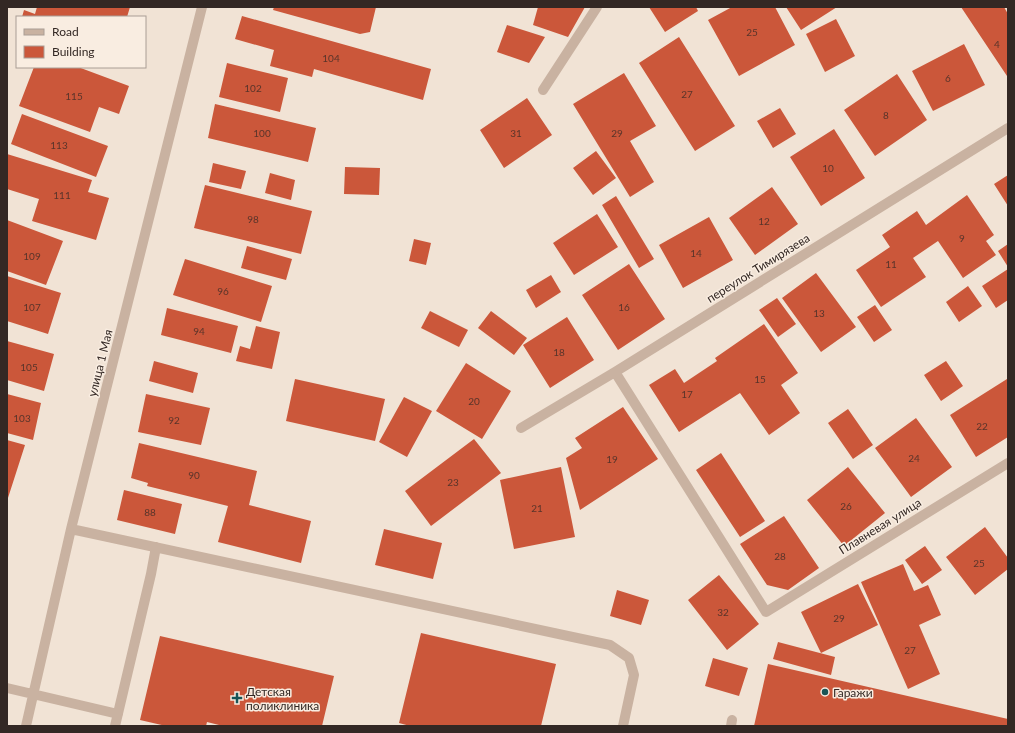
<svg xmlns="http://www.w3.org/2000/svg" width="1015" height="733" font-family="Lato,sans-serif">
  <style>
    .building { fill: #cb573a }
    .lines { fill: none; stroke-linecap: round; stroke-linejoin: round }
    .minor { stroke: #c9b2a1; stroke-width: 10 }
    .poi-dot { fill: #195456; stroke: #f9ede1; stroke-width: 1.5 }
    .labels { text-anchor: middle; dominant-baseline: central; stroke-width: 3; stroke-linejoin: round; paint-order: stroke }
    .number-label { font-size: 10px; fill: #59342a }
    .street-label { font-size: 12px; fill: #332824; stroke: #f9ede1 }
    .poi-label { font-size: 12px; fill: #332824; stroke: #f9ede1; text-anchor: start }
  </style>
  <rect width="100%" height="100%" fill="#f1e3d5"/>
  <!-- building -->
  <path class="building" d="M 37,7 L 130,7 L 127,17 L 22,17 L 24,10 L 35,14 Z
    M 274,7 L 376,7 L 370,32 L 360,34 L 273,10 Z
    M 538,7 L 585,7 L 568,37 L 533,25 Z
    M 649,7 L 696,7 L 698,11 L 665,32 Z
    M 732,7 L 775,7 L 795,45 L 739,76 L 708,20 Z
    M 786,7 L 837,7 L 801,30 Z
    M 961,7 L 1004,7 L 1008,14 L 1008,75 L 1007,76 Z
    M 242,16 L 431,69 L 423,100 L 314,69 L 312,77 L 270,66 L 274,50 L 235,39 Z
    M 836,19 L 855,56 L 825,72 L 806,34 Z
    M 507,25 L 545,37 L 529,63 L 497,52 Z
    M 679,37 L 735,126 L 695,151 L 639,63 Z
    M 964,44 L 985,85 L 933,111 L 912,71 Z
    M 227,63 L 288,78 L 280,112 L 219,97 Z
    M 34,67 L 78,67 L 129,86 L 119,114 L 99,107 L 90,132 L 19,106 Z
    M 624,73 L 656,126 L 630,141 L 654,182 L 630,197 L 573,104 Z
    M 897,74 L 927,120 L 875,156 L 844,110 Z
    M 527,98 L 552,135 L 504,168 L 480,130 Z
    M 215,104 L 316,128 L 308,162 L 208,138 Z
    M 780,108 L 796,134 L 773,148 L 757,121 Z
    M 22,114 L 108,146 L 96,177 L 11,144 Z
    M 834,129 L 865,178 L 821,206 L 790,157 Z
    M 596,151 L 616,178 L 593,195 L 573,168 Z
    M 7,154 L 92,180 L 88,192 L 109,198 L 96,240 L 32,221 L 39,199 L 7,189 Z
    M 213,163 L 246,171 L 241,189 L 209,182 Z
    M 345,167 L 380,168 L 379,195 L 344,194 Z
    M 270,173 L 295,180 L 291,200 L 265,193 Z
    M 1008,175 L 1008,206 L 994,184 Z
    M 205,185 L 312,211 L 301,254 L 194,228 Z
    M 772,187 L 798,224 L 755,255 L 729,218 Z
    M 967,195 L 994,235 L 986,241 L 996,255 L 963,278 L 938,241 L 913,258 L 926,277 L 881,307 L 856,270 L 890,247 L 882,235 L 917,211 L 926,225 Z
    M 616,196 L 654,259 L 639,268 L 602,205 Z
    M 597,214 L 618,247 L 574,275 L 553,243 Z
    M 709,217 L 733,260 L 683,288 L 659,245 Z
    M 7,220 L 63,241 L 46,285 L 7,271 Z
    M 414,239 L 431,243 L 426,265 L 409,261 Z
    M 1008,244 L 1008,267 L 998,251 Z
    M 247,246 L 292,259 L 286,280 L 241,268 Z
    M 185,259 L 272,286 L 261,322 L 173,295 Z
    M 629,264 L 665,319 L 618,350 L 582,295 Z
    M 1008,269 L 1008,300 L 996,308 L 982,286 Z
    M 816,273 L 856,327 L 821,352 L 782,298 Z
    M 551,275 L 561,292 L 536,308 L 526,290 Z
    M 7,276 L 61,293 L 48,334 L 7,321 Z
    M 968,286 L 982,306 L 959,322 L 946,302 Z
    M 777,298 L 796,324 L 778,337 L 759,310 Z
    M 875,305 L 892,330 L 874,342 L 857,317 Z
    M 167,308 L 238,326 L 231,353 L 161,335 Z
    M 430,311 L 468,330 L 459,347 L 421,328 Z
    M 491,311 L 527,338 L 514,355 L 478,328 Z
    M 567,317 L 594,360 L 550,388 L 523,345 Z
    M 764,324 L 798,373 L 781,385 L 800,413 L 769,435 L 740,393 L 679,432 L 649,385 L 675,369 L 684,383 L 717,361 L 715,358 Z
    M 256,326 L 280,332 L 272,369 L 236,361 L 240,346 L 250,349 Z
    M 7,341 L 54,354 L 44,391 L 7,380 Z
    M 154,361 L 198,373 L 193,393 L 149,381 Z
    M 946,361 L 963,386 L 941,401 L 924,375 Z
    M 466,363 L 511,391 L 482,439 L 436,411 Z
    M 295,379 L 385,399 L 375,441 L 286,421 Z
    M 1007,379 L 1008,437 L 976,457 L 950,415 Z
    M 7,394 L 41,403 L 33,440 L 7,433 Z
    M 146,394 L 210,408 L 201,445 L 138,432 Z
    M 404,397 L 432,411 L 407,457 L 379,442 Z
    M 623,407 L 658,459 L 580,510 L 566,458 L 582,448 L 575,438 Z
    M 848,409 L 873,445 L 853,459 L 828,423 Z
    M 916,418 L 952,467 L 911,497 L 875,448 Z
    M 474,439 L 501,473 L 431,526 L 405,491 Z
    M 7,440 L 25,445 L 7,501 Z
    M 139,443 L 257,471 L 249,505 L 311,521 L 301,563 L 218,542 L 228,506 L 147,486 L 148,483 L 131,478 Z
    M 721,453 L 765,521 L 740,537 L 696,470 Z
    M 561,467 L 575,537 L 514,549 L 500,480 Z
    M 848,467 L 885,513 L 844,546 L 807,500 Z
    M 124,490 L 182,504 L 175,534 L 117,520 Z
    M 784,516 L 819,568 L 788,590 L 767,585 L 740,544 Z
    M 985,527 L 1008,558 L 1008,569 L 975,595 L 946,557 Z
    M 384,529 L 442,543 L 433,579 L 375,565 Z
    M 925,546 L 942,570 L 922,584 L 905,560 Z
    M 903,564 L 914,591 L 928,585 L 941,615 L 919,625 L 940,674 L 908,689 L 861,582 Z
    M 719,575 L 759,624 L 727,650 L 688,600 Z
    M 858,584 L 878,625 L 821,653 L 801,612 Z
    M 617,590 L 649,600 L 641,625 L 610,616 Z
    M 421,633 L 556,664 L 541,726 L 410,726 L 399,723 Z
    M 160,636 L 334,676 L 322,726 L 223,726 L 207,722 L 206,726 L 166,726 L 140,720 Z
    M 778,642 L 835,657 L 831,675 L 773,659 Z
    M 713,658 L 748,668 L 739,696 L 705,686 Z
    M 768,664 L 1008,719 L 1008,726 L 754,726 Z"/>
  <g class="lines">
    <!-- minor -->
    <path class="minor" d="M 543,90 L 597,7
      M 615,372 L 766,612 L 1008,463
      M 521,428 L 615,372 L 1008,128
      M 71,529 L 610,645 L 629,658 L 634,675 L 623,726
      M 7,688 L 118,714
      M 26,726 L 71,529 L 202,7
      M 115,726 L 151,574 L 156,547
      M 731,726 L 732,720"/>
  </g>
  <!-- markers -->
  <g class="poi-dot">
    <circle cx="825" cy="692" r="4"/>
    <path d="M235 692h4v4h4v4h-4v4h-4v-4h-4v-4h4z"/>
  </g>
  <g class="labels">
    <!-- number labels -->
    <g class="number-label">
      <text x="752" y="32">25</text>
      <text x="997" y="44">4</text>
      <text x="331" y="58">104</text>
      <text x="948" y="78">6</text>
      <text x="253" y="88">102</text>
      <text x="687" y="94">27</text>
      <text x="74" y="96">115</text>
      <text x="886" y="115">8</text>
      <text x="262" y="133">100</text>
      <text x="516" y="133">31</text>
      <text x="617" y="133">29</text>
      <text x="59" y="145">113</text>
      <text x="828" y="168">10</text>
      <text x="62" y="195">111</text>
      <text x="253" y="219">98</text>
      <text x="764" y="221">12</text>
      <text x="962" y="238">9</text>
      <text x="696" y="253">14</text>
      <text x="32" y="256">109</text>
      <text x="891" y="264">11</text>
      <text x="223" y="291">96</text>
      <text x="32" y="307">107</text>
      <text x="624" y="307">16</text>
      <text x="819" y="313">13</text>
      <text x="199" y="331">94</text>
      <text x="559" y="352">18</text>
      <text x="29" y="367">105</text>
      <text x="760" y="379">15</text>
      <text x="687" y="394">17</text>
      <text x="474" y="401">20</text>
      <text x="22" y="418">103</text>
      <text x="174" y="420">92</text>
      <text x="982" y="426">22</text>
      <text x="914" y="458">24</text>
      <text x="612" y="459">19</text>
      <text x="194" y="475">90</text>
      <text x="453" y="482">23</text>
      <text x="846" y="506">26</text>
      <text x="537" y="508">21</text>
      <text x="150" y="512">88</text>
      <text x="780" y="556">28</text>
      <text x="979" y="563">25</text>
      <text x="723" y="612">32</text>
      <text x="839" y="618">29</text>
      <text x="910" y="650">27</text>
    </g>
    <!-- street labels -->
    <g class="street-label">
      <text transform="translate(758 268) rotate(-32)">переулок Тимирязева</text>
      <text transform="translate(100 363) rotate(-76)">улица 1 Мая</text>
      <text transform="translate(880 526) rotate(-32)">Плавневая улица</text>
    </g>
    <!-- poi labels -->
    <g class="poi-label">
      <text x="246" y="691">Детская<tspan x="246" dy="14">поликлиника</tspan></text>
      <text x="833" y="692">Гаражи</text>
    </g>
  </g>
  <!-- border -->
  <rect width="1015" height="733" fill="none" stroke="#332824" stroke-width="16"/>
  <!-- legend -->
  <rect x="16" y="16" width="130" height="52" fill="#f9ede1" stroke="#aa9e95"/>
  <rect x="24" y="29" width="20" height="6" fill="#c9b2a1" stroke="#aa9e95"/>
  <text x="52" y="36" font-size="12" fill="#332824">Road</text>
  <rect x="24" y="46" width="20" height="12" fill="#cb573a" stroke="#aa9e95"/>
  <text x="52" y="56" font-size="12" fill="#332824">Building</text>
</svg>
